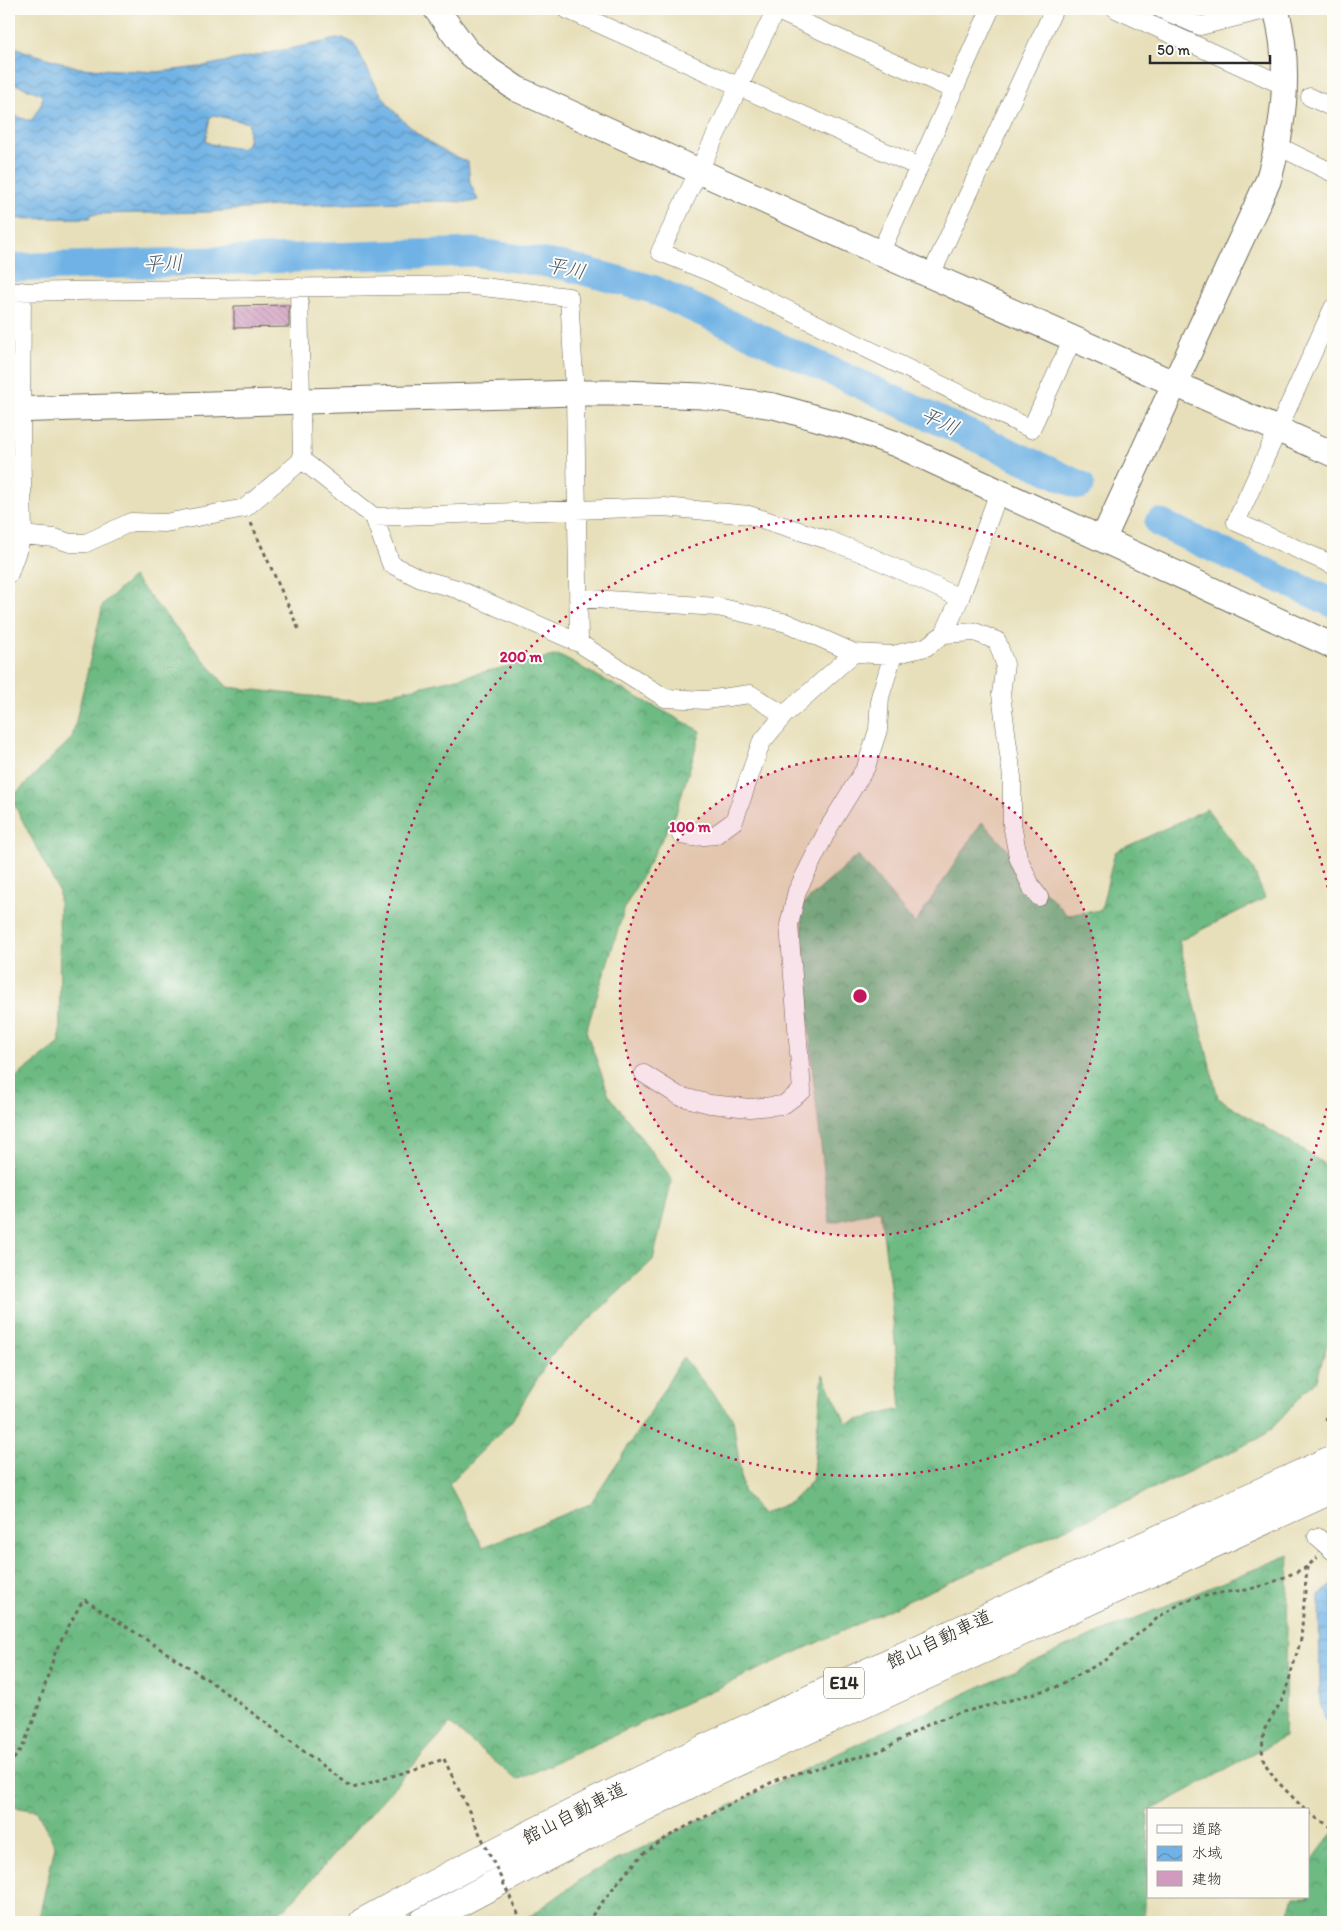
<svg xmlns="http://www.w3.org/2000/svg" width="1342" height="1931" font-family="Itim,'Klee One',sans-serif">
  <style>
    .forest { fill: url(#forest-crowns); stroke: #4c7257 }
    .water { fill: url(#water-waves); stroke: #4e6e88; fill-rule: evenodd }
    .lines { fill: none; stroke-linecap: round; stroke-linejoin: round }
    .river { stroke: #70b2e5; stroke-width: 29 }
    .building { fill: url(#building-back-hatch) }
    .street-casing { stroke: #6d6a5d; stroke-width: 19 }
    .secondary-casing { stroke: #6d6a5d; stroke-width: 27 }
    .highway-casing { stroke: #6d6a5d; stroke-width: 29 }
    .path { stroke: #6d6a5d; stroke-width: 3; stroke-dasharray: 4 4; stroke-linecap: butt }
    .street { stroke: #fff; stroke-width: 18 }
    .secondary { stroke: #fff; stroke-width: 25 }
    .highway { stroke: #fff; stroke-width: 28 }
    .path-bridge { stroke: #6d6a5d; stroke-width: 3; stroke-dasharray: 4 4; stroke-linecap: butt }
    .ring { fill: none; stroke: #c2185b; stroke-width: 2.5; stroke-dasharray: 2.5 5 }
    .labels { text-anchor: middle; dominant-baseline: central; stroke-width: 4; stroke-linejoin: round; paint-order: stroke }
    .shield { fill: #fdfcf7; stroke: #6a6a68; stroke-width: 1 }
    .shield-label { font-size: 18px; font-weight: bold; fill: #2b2b2b }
    .street-label { font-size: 19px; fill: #2b2b2b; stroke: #fdfcf7 }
    .water-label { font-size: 20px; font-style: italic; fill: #435a6c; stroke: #fdfcf7 }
    .centre { fill: #c2185b; stroke: #fdfcf7; stroke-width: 2.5 }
    .ring-label { font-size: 15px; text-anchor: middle; font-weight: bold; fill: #c2185b; stroke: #fdfcf7; stroke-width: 4; stroke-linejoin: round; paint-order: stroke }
  </style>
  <defs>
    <pattern id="forest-crowns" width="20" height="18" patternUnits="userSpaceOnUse" patternTransform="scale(1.25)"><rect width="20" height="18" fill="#6dba83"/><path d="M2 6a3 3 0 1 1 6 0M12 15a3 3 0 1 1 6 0" fill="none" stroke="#5a976b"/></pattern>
    <pattern id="water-waves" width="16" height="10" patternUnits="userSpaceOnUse" patternTransform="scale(1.25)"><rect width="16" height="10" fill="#70b2e5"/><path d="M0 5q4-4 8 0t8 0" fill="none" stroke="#5c91ba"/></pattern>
    <pattern id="building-back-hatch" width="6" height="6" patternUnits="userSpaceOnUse" patternTransform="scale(1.25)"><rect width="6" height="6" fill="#d09bbf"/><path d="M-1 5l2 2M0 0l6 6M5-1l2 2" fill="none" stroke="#a97f9b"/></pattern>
  </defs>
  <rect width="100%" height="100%" fill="#fdfcf7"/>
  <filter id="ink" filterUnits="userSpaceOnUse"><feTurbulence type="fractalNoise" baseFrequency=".02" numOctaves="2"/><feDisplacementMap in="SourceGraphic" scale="10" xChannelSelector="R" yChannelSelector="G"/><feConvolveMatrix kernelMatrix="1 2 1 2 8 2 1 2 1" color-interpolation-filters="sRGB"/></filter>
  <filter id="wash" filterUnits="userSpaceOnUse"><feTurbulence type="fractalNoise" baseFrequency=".0096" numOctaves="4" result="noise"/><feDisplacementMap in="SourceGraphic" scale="20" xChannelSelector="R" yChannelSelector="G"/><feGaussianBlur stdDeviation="1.12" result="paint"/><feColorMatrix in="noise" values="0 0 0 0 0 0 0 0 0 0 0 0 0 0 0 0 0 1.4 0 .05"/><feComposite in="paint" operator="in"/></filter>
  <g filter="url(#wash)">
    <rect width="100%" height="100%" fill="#e7dfb9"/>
    <!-- forest -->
    <path class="forest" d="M 133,577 L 227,687 L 358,701 L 558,655 L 701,731 L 676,813 L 625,907 L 586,1031 L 609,1095 L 672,1179 L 653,1260 L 553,1353 L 511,1422 L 449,1484 L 483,1547 L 590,1504 L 650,1413 L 683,1357 L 733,1419 L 743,1491 L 762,1514 L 791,1502 L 812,1481 L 823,1374 L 846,1423 L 901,1409 L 890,1286 L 880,1210 L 830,1223 L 813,1075 L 801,906 L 858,855 L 915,924 L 982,822 L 1067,915 L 1101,910 L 1115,852 L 1207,809 L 1252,867 L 1265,898 L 1179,941 L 1218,1098 L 1333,1169 L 1333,1324 L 1317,1379 L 1264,1436 L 1155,1488 L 517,1780 L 450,1724 L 287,1907 L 256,1922 L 38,1922 L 55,1846 L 37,1811 L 9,1806 L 9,1077 L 11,1081 L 60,1043 L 59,892 L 11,798 L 72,738 L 103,604 Z
      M 1289,1555 L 1284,1737 L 1152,1810 L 1148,1810 L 1148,1862 L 1144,1922 L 522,1922 L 590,1873 L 870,1738 L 1063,1648 Z
      M 1333,1832 L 1333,1922 L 1286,1922 L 1294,1897 L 1308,1897 L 1308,1866 Z"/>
    <!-- water -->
    <path class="water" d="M 343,38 L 354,43 C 363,59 371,78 381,94 C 401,124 434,149 468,162 L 470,183 L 478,200 L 471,202 L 437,201 L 276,206 L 212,212 L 91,214 L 90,218 L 9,219 L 9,113 L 27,120 L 32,120 L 41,104 L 43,97 L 39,93 L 9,82 L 9,44 L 24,51 L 80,68 L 157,72 L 199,67 ZM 213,115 L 249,123 C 248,132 251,145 241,149 L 211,144 L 205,141 L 210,118 Z
      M 1333,1585 L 1333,1741 L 1320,1703 L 1319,1595 Z"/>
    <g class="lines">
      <!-- river -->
      <path class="river" d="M 9,268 L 473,252 L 565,266 L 652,289 L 1080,485
        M 1159,523 L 1333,603"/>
    </g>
    <g id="blocks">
      <!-- building -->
      <path class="building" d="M 289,305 L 289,327 L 234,328 L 234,306 Z"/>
    </g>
  </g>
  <g filter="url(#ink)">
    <use href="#blocks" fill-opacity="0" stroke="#6d6a5d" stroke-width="1"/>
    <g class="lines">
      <defs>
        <path id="street" d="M 566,9 L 919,167
          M 773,9 L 954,90
          M 776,9 L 660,252 L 712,273 L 1031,429 L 1073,338
          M 1116,9 L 1274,81
          M 1161,9 L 1200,26 L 1269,9
          M 1310,97 L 1333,108
          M 1278,146 L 1333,173
          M 880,253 L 990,10 L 987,9
          M 936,264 L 1054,9
          M 299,287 L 302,460
          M 9,292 L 466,285 L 569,297 L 575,393 L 579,643
          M 1333,308 L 1236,522 L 1333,565
          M 302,460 L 374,517 L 391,564 L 421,579 L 457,589 L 579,643 L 665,698 L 706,700 L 750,694 L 784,715 L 854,653 L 893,655 L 926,647 L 944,634 L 960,598 L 999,492
          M 374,517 L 664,507 L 749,515 L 828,540 L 867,555 L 960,598
          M 9,534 L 55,538 L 70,543 L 86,543 L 131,522 L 165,523 L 245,508 L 302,460
          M 9,574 L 23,534 L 21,432 L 22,291
          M 578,598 L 718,607 L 787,623 L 854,653
          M 944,634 L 975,632 L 997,641 L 1005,664 L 1001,694 L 1012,777 L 1012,824 L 1018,857 L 1032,888 L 1039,897
          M 681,835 L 694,837 L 715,835 L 734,821 L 761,743 L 784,715
          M 644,1074 L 679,1096 L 710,1104 L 750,1108 L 783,1105 L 802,1091 L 789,925 L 797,891 L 829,827 L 866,767 L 878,730 L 880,697 L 893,655
          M 1317,1537 L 1333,1551"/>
        <path id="secondary" d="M 436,9 L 467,51 L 489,70 L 517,89 L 880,253 L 1333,454
          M 9,410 L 575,393 L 621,393 L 702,396 L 774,406 L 852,428 L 896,444 L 1333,646
          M 1103,539 L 1268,181 C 1285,125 1291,66 1276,9"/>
        <path id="highway" d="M 363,1922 C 533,1829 709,1745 886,1664 C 1035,1595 1184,1526 1333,1459
          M 423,1922 L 542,1859 L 700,1779 L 1333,1489"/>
      </defs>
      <!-- street casing -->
      <use href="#street" class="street-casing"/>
      <!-- secondary casing -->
      <use href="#secondary" class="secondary-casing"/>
      <!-- highway casing -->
      <use href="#highway" class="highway-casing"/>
      <!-- path -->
      <path class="path" d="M 251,523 L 299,630
        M 1333,1341 L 1333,1360
        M 1326,1420 L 1333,1396
        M 9,1766 L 24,1744 L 36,1714 L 56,1650 L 80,1605 L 85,1600 L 207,1679 L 353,1788 L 412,1770 L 444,1759
        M 1305,1810 L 1276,1780 L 1264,1762 L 1262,1749 L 1264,1730 L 1284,1697 L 1301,1639 L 1307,1567
        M 1308,1813 L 1333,1828
        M 587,1922 L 618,1882 L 644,1853 L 674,1833 L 780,1778 L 880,1751 L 931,1723 L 955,1714 L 1007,1701 L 1056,1687 L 1106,1660 L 1160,1616 L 1185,1601 L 1219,1593 L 1246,1590 L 1269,1584 L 1307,1567 L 1317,1557"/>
      <!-- street -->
      <use href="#street" class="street"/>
      <!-- secondary -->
      <use href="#secondary" class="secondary"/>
      <!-- highway -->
      <use href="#highway" class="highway"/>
      <!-- path-bridge -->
      <path class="path-bridge" d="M 444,1759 L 522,1922"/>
    </g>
  </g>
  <!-- distance rings -->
  <circle cx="860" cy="996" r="240" fill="#c2185b" fill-opacity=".12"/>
  <g class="ring">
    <circle cx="860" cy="996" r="240"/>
    <path d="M1333 1079A480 480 0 1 1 1333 913"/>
  </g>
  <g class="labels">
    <!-- shield labels -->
    <rect class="shield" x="824" y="1667.5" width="40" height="31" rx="4"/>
    <g class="shield-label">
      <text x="844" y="1683">E14</text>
    </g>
    <!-- street labels -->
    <g class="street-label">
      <text transform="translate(939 1639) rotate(-25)">館山自動車道</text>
      <text transform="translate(574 1813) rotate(-27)">館山自動車道</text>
    </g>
    <!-- water labels -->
    <g class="water-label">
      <text transform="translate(163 263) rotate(-2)">平川</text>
      <text transform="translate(566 268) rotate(12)">平川</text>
      <text transform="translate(940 421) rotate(25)">平川</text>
    </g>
  </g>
  <circle cx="860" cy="996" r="8" class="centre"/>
  <g class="ring-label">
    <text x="521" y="662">200 m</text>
    <text x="690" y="832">100 m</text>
  </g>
  <!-- margin -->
  <rect width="1342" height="1931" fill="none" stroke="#fdfcf7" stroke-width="30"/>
  <!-- legend -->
  <rect x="1147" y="1808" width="162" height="90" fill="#fdfcf7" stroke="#a9a8a5"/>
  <rect x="1157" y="1825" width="25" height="8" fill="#ffffff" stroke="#a9a8a5"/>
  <text x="1192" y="1834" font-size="15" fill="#2b2b2b">道路</text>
  <rect x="1157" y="1846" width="25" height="15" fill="url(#water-waves)" stroke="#a9a8a5"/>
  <text x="1192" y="1858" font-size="15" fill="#2b2b2b">水域</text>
  <rect x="1157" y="1871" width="25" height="15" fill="#d09bbf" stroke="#a9a8a5"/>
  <text x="1192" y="1884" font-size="15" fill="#2b2b2b">建物</text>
  <!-- scale -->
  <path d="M1150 55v8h120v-8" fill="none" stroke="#2b2b2b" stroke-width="2.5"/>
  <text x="1157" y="55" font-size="15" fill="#2b2b2b" stroke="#fdfcf7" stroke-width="4" paint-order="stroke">50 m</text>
</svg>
